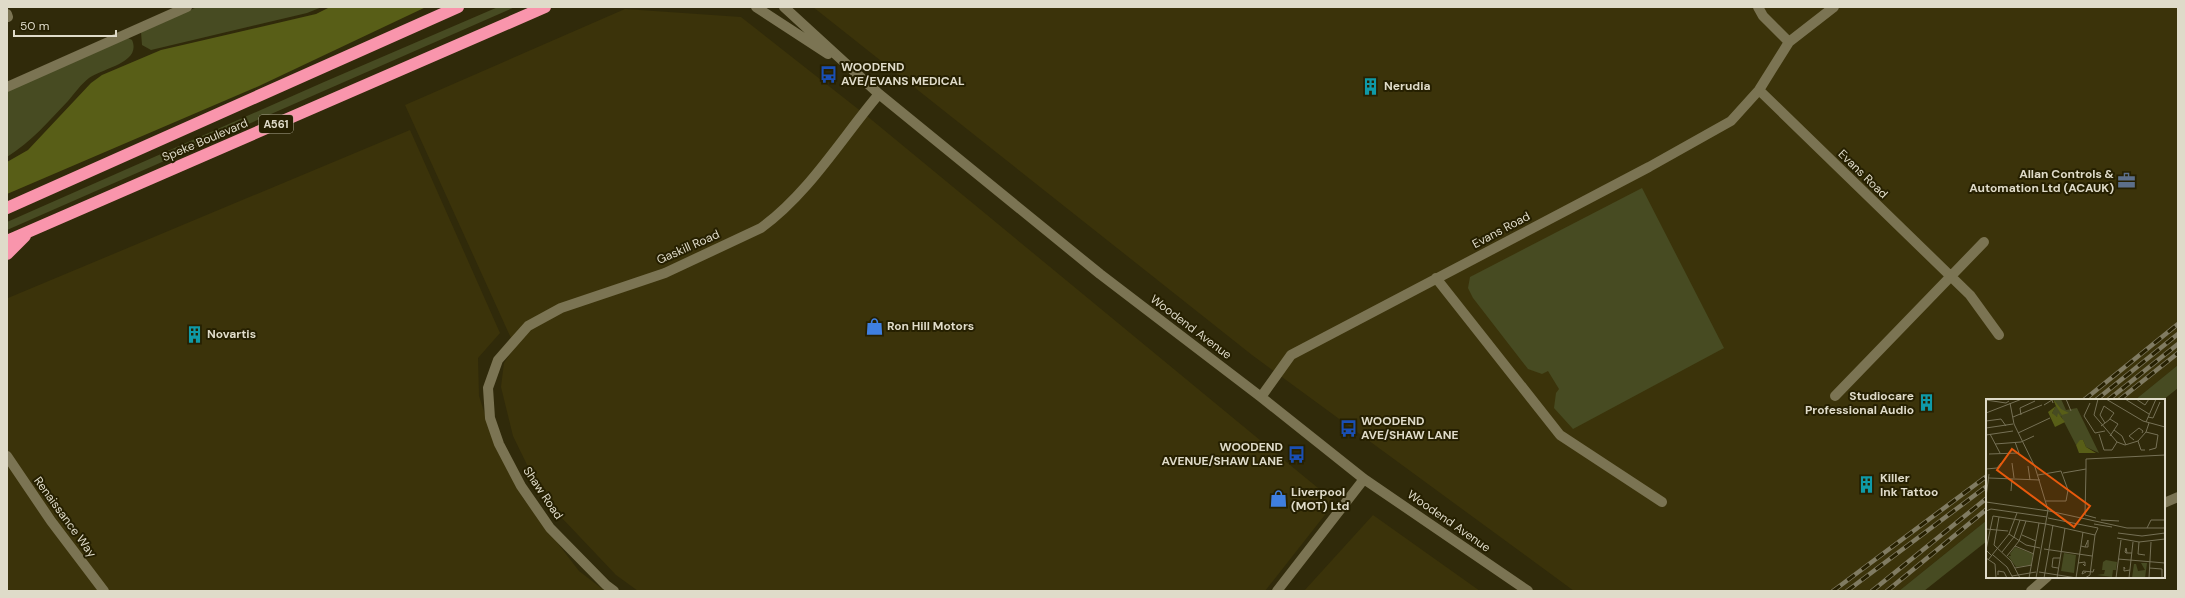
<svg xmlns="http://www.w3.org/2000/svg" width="2185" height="598" font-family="'DM Sans',sans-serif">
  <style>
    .built { fill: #3b330a }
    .green { fill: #474b22 }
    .forest { fill: #585e17 }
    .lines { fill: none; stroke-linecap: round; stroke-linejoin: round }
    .minor { stroke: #7b7453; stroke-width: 10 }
    .highway { stroke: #f995ac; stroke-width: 12 }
    .rail-casing { stroke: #807b62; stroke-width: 4.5 }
    .rail { stroke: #262001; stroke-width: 3; stroke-dasharray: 9; stroke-linecap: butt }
    .labels { text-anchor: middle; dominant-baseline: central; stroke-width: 4; stroke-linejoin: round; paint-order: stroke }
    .shield { fill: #262001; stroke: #a8a38d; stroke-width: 1 }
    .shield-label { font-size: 11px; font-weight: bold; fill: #dfdbc9 }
    .poi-label { font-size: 12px; font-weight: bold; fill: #dfdbc9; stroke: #262001; text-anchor: start }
    .street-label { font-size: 12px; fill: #dfdbc9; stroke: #262001 }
    .inset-road { fill: none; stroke: #767156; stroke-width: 1 }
    .view { fill: #e8590c; fill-opacity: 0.15; stroke: #e8590c; stroke-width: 2 }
    .inset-edge { fill: none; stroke: #dfdbc9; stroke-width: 2 }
  </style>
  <rect width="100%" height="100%" fill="#302a0a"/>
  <!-- built -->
  <path class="built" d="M 813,7 L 2178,7 L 2178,365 L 2135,400 L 1987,400 L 1987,520 L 1899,591 L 1574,591 L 1252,355 Z
    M 625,9 L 741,17 L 867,116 L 1335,502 L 1265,591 L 638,591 L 616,575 L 561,517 L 533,477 L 513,436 L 501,387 L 504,363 L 515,347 L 405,105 Z
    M 410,130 L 500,333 L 478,358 L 479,396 L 495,445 L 523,498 L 579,571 L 605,591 L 7,591 L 8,298 Z
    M 1373,515 L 1480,591 L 1304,591 Z"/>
  <!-- green -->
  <path class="green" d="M 197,7 L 322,7 L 307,13 L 151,50 L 142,45 L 141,32 Z
    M 498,7 L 515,7 L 7,230 L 7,222 L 324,82 Z
    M 128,38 L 132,40 C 142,63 102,68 89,78 C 81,84 74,94 68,101 C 49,121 31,142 7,157 L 7,91 Z
    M 1642,188 L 1724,348 L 1573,429 L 1554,408 L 1556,393 L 1559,389 L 1548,371 L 1542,374 L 1528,369 L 1473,298 L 1468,288 L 1470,277 Z
    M 2178,365 L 2178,388 L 2163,400 L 2135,400 Z
    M 1987,520 L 1987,541 L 1924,591 L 1899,591 Z"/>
  <!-- forest -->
  <path class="forest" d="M 330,7 L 426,7 L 259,86 L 7,194 L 7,162 L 28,150 L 91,83 L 102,75 L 161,50 L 316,14 Z"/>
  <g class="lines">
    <!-- minor -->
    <path class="minor" d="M 756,7 L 828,54
      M 784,7 L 879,94 L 1100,274 L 1261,397 L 1364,479 L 1528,591
      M 1758,7 L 1763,16 L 1789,42
      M 7,14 L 8,17
      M 7,87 L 187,7
      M 1759,90 L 1970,295 L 1999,335
      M 1436,278 L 1560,435 L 1662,502
      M 1835,396 L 1984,242
      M 1261,397 L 1291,355 L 1649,167 L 1731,121 L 1759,90 L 1789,42 L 1834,7
      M 7,456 L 51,521 L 104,591
      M 2164,503 L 2178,497
      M 614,591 L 606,585 L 550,528 L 521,486 L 499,444 L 490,418 L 488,388 L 498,360 L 528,326 L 561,308 L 665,273 L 761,228 C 809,193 841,139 879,94
      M 1277,591 L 1364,479
      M 2031,591 L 2047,577"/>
    <!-- highway -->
    <path class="highway" d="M 7,208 L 458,7
      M 7,241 L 545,7
      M 7,254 L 25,236"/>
    <defs>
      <path id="rail" d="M 2084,400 L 2178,324
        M 2096,400 L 2178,334
        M 2108,400 L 2178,344
        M 2119,400 L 2178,353
        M 1833,591 L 1987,476
        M 1847,591 L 1987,486
        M 1872,591 L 1987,498
        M 1887,591 L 1987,509"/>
    </defs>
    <!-- rail casing -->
    <use href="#rail" class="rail-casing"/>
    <!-- rail -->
    <use href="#rail" class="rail"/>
  </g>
  <!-- icons -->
  <defs>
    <symbol id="bus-bare" viewBox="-9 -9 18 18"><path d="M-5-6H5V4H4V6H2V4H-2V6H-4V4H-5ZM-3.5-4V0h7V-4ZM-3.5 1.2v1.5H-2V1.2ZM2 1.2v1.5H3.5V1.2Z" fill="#1a4fb4" stroke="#262001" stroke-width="2.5" paint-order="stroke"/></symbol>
    <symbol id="building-bare" viewBox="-9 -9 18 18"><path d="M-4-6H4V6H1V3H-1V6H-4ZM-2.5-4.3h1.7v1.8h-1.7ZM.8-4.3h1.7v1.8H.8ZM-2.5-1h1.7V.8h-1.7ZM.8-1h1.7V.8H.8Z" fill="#0f9aa8" stroke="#262001" stroke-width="2.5" paint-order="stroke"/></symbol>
    <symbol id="office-bare" viewBox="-9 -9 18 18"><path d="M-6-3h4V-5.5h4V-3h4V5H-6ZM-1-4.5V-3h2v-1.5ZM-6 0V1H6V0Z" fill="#5c6f8a" stroke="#262001" stroke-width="2.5" paint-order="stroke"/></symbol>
    <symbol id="shop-bare" viewBox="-9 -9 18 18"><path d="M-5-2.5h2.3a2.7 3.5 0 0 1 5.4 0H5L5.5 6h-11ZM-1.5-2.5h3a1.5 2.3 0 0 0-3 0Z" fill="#3f7fe0" stroke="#262001" stroke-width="2.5" paint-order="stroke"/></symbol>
  </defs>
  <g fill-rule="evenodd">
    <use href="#bus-bare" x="816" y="62" width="25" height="25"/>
    <use href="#building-bare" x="1358" y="74" width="25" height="25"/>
    <use href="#office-bare" x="2114" y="168" width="25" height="25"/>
    <use href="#shop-bare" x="862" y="314" width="25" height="25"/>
    <use href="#building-bare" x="182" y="322" width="25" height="25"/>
    <use href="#building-bare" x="1914" y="390" width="25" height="25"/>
    <use href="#bus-bare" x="1336" y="416" width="25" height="25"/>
    <use href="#bus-bare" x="1284" y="442" width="25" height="25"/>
    <use href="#building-bare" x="1854" y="472" width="25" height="25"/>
    <use href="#shop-bare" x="1266" y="486" width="25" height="25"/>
  </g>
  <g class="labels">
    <!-- shield labels -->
    <rect class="shield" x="259" y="115" width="34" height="18" rx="3"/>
    <g class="shield-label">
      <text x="276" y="124">A561</text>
    </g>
    <!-- poi labels -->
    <g class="poi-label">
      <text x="841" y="67">WOODEND<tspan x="841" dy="14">AVE/EVANS MEDICAL</tspan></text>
      <text x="1384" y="86">Nerudia</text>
      <text x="2114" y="174" text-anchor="end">Allan Controls &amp;<tspan x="2114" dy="14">Automation Ltd (ACAUK)</tspan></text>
      <text x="887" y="326">Ron Hill Motors</text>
      <text x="207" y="334">Novartis</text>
      <text x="1914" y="396" text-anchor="end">Studiocare<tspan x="1914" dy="14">Professional Audio</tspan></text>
      <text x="1361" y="421">WOODEND<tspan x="1361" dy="14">AVE/SHAW LANE</tspan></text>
      <text x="1283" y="447" text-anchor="end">WOODEND<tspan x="1283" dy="14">AVENUE/SHAW LANE</tspan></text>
      <text x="1880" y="478">Killer<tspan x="1880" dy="14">Ink Tattoo</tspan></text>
      <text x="1291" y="492">Liverpool<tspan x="1291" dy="14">(MOT) Ltd</tspan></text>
    </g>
    <!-- street labels -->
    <g class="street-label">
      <text transform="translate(205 140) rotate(-23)">Speke Boulevard</text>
      <text transform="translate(1863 174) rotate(44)">Evans Road</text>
      <text transform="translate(1501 230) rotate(-28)">Evans Road</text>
      <text transform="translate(688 247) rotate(-24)">Gaskill Road</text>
      <text transform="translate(1191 327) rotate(37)">Woodend Avenue</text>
      <text transform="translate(543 493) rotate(56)">Shaw Road</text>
      <text transform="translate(65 517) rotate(54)">Renaissance Way</text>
      <text transform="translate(1449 521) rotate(35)">Woodend Avenue</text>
    </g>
  </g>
  <!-- overview -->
  <g transform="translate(1986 399)">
    <rect width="179" height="179" fill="#302a0a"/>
    <path d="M 67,0 L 75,0 L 80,11 L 91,9 L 113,54 L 100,48 L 97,41 L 90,46 L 75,17 L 69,18 L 66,14 L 70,7 ZM 29,148 L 47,155 L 45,166 L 30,168 L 22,157 L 25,157 L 24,155 ZM 78,154 L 90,156 L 88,174 L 75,172 ZM 120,161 L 131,163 L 130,171 L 127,171 L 126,178 L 111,176 L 118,175 L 119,171 L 116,171 L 117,163 ZM 155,164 L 161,164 L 159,179 L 146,179 L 148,165 L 150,165 L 152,172 L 159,171 Z" fill="#474b22"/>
    <path d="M 67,0 L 75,10 L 83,14 L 76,16 L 70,7 L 66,14 L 71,18 L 72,14 L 79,23 L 69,28 L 62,13 L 70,7 ZM 94,41 L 97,41 L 100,48 L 110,54 L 93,54 L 90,46 Z" fill="#585e17"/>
    <path class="inset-road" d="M 80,0 L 85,12M 112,0 L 108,16 L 131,43 L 139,46 L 152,42 L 160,33 L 163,24M 120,0 L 157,22 L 179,28M 139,0 L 163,15M 150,0 L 159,6 L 163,0M 0,1 L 20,4 L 23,2M 24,4 L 28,25 L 49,68 L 62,111 L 50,179M 104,4 L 98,17 L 109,34 L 119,32M 58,6 L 66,1 L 67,4M 0,14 L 36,0M 35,16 L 34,9 L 49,2M 27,18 L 56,6M 162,18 L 167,19 L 174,3M 0,22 L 15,20 L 20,27M 160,23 L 170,0M 115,27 L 123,21 L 128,14 L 118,7 L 114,16 L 119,24M 0,29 L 27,25M 128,31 L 136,37 L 140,46M 160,33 L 172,36 L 170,49 L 163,51M 32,34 L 64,19M 4,35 L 14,54M 113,35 L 118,51 L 126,51 L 131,43M 0,36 L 27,32M 124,37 L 132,25 L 124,20M 148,41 L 143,37 L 153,29 L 157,32 L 156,34M 152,42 L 155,51 L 159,51M 9,45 L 35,43 L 48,37M 3,55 L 33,54 L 29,43M 26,64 L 28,79M 42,67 L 44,81M 0,70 L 11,69 L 15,64M 100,70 L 100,60 L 179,56M 77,74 L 100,70 L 99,116 L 110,119M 52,76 L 75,72 L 82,91 L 80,102 L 60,102M 3,79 L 54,81M 25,92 L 26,80M 0,98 L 3,75M 0,103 L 63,112 L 141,129 L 179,129M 0,112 L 5,110 L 61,118M 13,118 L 8,146 L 25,162 L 34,179M 62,119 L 112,129 L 109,136 L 104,176 L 99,179M 115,121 L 133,122M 108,125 L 126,128M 161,129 L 165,121 L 179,121M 0,130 L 22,132M 132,134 L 156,137 L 179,134M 23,135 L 40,146 L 54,149M 23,135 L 31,114M 36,136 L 50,142M 131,139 L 153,143 L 179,140M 153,143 L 152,155 L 159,156M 29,147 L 48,155M 95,147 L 99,148 L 102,141 L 102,148 L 99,148M 58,150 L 106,157M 63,150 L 67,126M 16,153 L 28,138 L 34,121M 141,154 L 140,149 L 139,153 L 140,154 L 146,154M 7,156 L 21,168 L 27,179M 6,157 L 0,151 L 7,117 L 60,125 L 109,136M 21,157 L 33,142 L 40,122M 0,159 L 9,165 L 10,179M 132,160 L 179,164M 2,161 L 23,135M 92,164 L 99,163 L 99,167 L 97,165M 29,169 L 46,166M 72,169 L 66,168 L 67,159 L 74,159M 163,169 L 176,170 L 176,179M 139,170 L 138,168 L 138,172 L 144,171M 53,173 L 91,179M 100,173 L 96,175 L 97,172 L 107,173 L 108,170M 12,176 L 12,172 L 18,173 L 21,179M 26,177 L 50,173M 43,179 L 53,124M 58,179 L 63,151M 71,179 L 79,129M 90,179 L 97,133M 130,179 L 135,141M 143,179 L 147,143M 163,179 L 165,143"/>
    <path class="view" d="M 26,50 L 104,107 L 88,128 L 11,71 Z"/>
    <rect width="179" height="179" class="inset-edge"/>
  </g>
  <!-- border -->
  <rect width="2185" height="598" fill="none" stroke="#dfdbc9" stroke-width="16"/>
  <!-- scale -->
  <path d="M14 30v6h102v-6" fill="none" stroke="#dfdbc9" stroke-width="2"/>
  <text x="20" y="30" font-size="12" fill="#dfdbc9" stroke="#262001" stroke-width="3" paint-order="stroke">50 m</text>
</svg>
